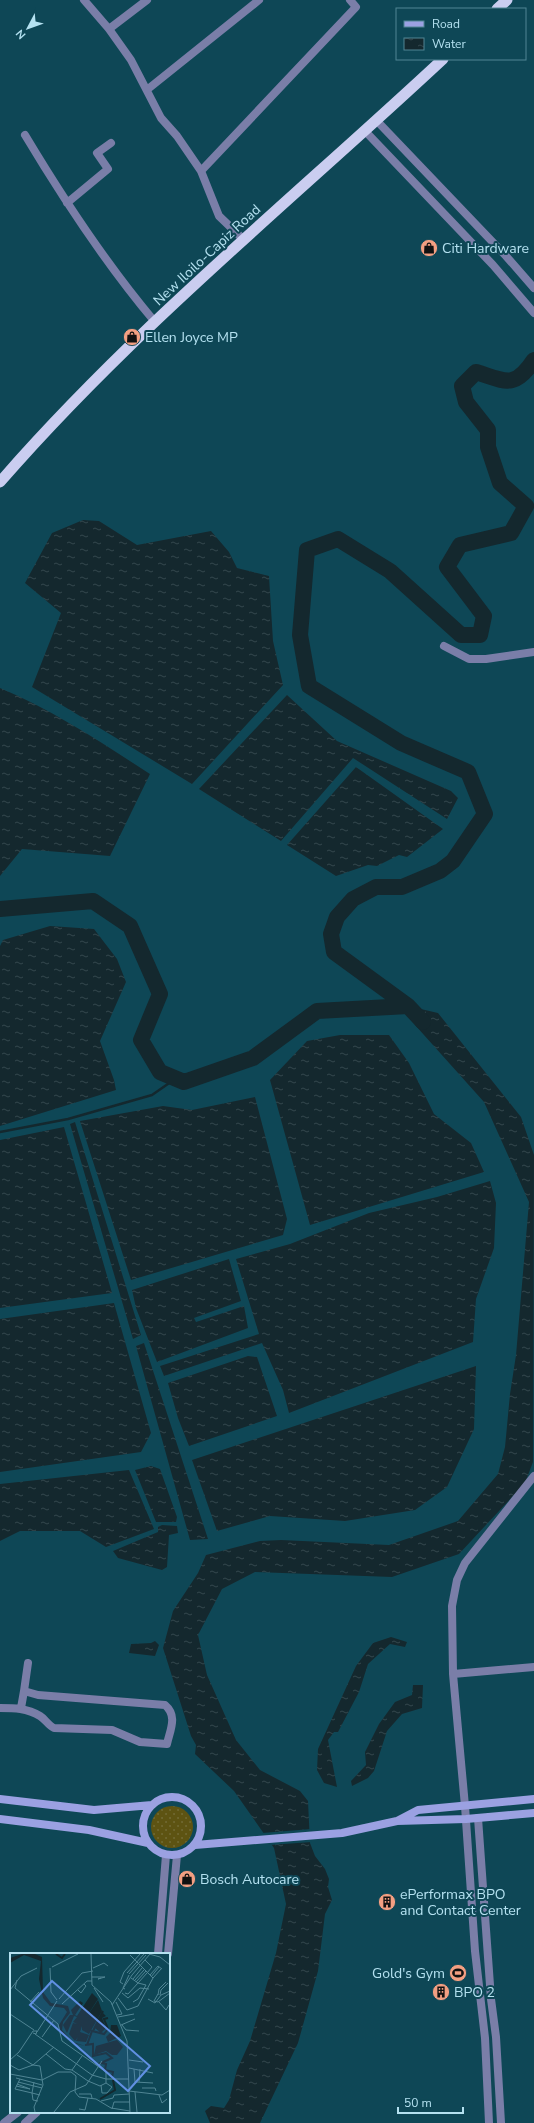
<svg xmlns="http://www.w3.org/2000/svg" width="534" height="2123" font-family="'Nunito Sans',sans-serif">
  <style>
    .grass { fill: url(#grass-dots) }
    .water { fill: url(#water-ripples) }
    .pier { fill: #0e4756 }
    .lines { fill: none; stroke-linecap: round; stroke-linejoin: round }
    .stream { stroke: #14282e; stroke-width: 2.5 }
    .river { stroke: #14282e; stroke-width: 16 }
    .minor { stroke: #7a7ea8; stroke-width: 8 }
    .tertiary { stroke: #7a7ea8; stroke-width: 8 }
    .secondary { stroke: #9ba1e2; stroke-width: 8 }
    .trunk { stroke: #cacdf0; stroke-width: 11 }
    .labels { text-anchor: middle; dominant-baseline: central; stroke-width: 4; stroke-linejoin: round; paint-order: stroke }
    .poi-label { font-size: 14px; fill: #b4e1f0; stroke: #0e4756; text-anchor: start }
    .street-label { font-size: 14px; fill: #b4e1f0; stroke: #0e4756 }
    .inset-river { fill: none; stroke: #14282e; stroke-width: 2 }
    .inset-road { fill: none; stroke: #508594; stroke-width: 1 }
    .view { fill: #6190e3; fill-opacity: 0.15; stroke: #6190e3; stroke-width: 2 }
    .inset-edge { fill: none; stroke: #b4e1f0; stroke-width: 2 }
  </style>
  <defs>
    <pattern id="grass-dots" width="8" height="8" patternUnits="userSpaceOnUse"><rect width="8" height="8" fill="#5d5312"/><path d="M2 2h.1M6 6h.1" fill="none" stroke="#726b35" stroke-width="1.8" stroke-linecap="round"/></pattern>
    <pattern id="water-ripples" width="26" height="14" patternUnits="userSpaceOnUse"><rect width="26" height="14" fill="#14282e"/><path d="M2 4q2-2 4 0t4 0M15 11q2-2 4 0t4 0" fill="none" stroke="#34474d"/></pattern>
  </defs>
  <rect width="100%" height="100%" fill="#0e4756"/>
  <!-- grass -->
  <path class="grass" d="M151 1827a21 21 0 1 1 42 0a21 21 0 1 1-42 0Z"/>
  <!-- water -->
  <path class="water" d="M 83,520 L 99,521 L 137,545 L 211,531 L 229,552 L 237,568 L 269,576 L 273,641 L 283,685 L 192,784 L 32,687 L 61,613 L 25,583 L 52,533 Z
    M 0,688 C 53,710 102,743 150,774 L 110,856 L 22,849 L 0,876 Z
    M 287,695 L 337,741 L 451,791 L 458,798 L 447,819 L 353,758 L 281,841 L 199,789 Z
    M 356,767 L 443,829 L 407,857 L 399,855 L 377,866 L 368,865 L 336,876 L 287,845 Z
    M 50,926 L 94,929 L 117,959 L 126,982 L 100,1041 L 114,1080 L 116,1090 L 0,1126 L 0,946 L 3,940 Z
    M 408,1006 L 438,1013 L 521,1117 L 534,1155 L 533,1462 L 525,1483 L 459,1554 L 392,1577 L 255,1572 L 222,1589 L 198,1635 L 207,1675 L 236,1740 L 260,1770 L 300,1791 L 308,1801 L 310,1843 L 315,1856 L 325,1869 L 329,1879 L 328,1887 L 332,1900 L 325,1914 L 318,1971 L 298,2043 L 260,2123 L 210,2123 L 205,2111 L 211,2106 L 224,2108 L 229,2100 L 237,2070 L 250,2041 L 276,1953 L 286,1904 L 274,1848 L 234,1791 L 195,1754 L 196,1745 L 191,1736 L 163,1648 L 173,1611 L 198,1573 L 206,1555 L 260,1541 L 281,1540 L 389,1545 L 458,1521 L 498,1474 L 505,1447 L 510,1394 L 516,1355 L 529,1202 L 484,1102 L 415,1025 Z
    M 340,1035 L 389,1035 L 409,1063 L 434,1114 L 471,1143 L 484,1172 L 310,1225 L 270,1080 L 307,1041 Z
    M 255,1097 L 287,1219 L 283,1235 L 131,1280 L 80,1121 L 163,1106 L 192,1110 Z
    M 75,1122 L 141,1335 L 133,1339 L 70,1124 Z
    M 64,1127 L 112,1293 L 0,1308 L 0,1140 Z
    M 490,1181 L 496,1203 L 494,1248 L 476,1299 L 473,1342 L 289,1413 L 283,1390 L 262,1343 L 164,1376 L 160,1366 L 259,1334 L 236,1259 L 290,1244 L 369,1213 L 437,1197 Z
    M 229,1259 L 241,1301 L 194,1318 L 196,1322 L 244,1306 L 248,1328 L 157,1362 L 136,1308 L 132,1290 Z
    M 114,1303 L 151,1433 L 141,1452 L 0,1472 L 0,1319 Z
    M 144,1343 L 208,1539 L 190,1540 L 136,1346 Z
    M 248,1356 L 257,1357 L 277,1416 L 189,1446 L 178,1418 L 168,1383 Z
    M 476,1366 L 474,1429 L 447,1487 L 415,1510 L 345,1521 L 270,1516 L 217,1531 L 192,1460 Z
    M 151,1466 L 160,1469 L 177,1517 L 176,1522 L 156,1522 L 135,1470 Z
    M 129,1470 L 154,1529 L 106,1547 L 80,1531 L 20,1531 L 0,1541 L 0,1484 Z
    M 162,1525 L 177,1526 L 178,1533 L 169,1535 L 167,1567 L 162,1570 L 118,1558 L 113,1551 L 158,1532 L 158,1527 Z
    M 391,1637 L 407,1642 L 405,1647 L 390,1644 L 368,1664 L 359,1692 L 338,1732 L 334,1732 L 328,1740 L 337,1787 L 324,1783 L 317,1770 L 318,1749 L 356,1666 L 373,1643 Z
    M 155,1641 L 159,1645 L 155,1656 L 129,1653 L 131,1644 L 151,1643 Z
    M 413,1685 L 423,1685 L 422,1708 L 402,1714 L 387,1731 L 374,1771 L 368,1778 L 352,1786 L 351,1781 L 366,1765 L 365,1752 L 379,1724 L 395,1702 L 412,1695 Z"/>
  <!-- pier -->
  <path class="pier" d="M 311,1829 L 312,1842 L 270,1845 L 262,1833 Z"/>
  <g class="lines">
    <!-- stream -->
    <path class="stream" d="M 0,1132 L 68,1119 L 152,1095 L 175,1079"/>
    <!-- river -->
    <path class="river" d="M 0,909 L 93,901 L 130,926 L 160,994 L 141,1040 L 160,1072 L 184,1082 L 253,1058 L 317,1011 L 408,1006
      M 423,1022 L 408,1006 L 334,952 L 331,934 L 337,917 L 353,899 L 376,887 L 402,887 L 440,871 L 453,861 L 485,814 L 468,772 L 401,743 L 309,686 L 300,635 L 307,550 L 338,539 L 390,571 L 461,635 L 480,635 L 484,616 L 447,567 L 460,545 L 511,533 L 526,506 L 500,483 L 488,447 L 488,430 L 466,402 L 462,386 L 476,372 C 505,381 514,390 534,360"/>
    <!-- minor -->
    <path class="minor" d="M 84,0 L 109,29 L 131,60 L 161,118 L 177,136 L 201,171 L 219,216 L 244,240
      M 109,29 L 147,0
      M 148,89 L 259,0
      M 25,135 C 64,200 106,264 155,322
      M 201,171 L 356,7 L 350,0
      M 67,203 L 108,169 L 97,153 L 111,143
      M 444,646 L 469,659 L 486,659 L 534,652
      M 453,1674 L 534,1667
      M 0,1708 C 14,1708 27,1708 40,1716 C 45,1719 48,1725 54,1728 L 112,1730 L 140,1742 L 167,1744 C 170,1730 178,1716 165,1705 L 38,1695 L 24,1691 L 28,1663
      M 21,1708 L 24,1691
      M 478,1818 L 491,1999 L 496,2037 L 501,2123
      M 489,2123 L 485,2038 L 475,1951 L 465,1806 L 453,1674 L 452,1606 L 457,1580 L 465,1563 L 534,1476"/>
    <!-- tertiary -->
    <path class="tertiary" d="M 377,121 L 506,256 L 534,288
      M 365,131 L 493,265 L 534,313
      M 158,1954 L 166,1855
      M 168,1954 L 177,1855
      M 4,2123 L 18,2112
      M 25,2123 L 37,2112"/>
    <!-- secondary -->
    <path class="secondary" d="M143 1826a29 29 0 1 1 58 0a29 29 0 1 1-58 0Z
      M 0,1799 L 94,1810 L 152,1805
      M 0,1819 L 89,1830 L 148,1843
      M 397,1821 L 418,1810 L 534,1799
      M 195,1845 L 342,1833 L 397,1821 L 466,1819 L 534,1813"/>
    <!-- trunk -->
    <path class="trunk" d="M 497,9 L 507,0
      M 0,482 C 134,328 294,198 443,59"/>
  </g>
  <!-- icons -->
  <defs>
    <symbol id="shop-disc" viewBox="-11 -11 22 22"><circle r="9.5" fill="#f39f82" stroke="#0e4756"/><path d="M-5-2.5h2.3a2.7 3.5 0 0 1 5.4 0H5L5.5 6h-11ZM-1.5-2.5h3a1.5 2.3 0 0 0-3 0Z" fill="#111"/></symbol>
    <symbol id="building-disc" viewBox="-11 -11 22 22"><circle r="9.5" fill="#f39f82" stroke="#0e4756"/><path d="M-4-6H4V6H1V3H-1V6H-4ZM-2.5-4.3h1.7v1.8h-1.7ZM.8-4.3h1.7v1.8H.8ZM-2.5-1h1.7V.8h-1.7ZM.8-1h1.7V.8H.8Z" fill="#111"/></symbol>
    <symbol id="stadium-disc" viewBox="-11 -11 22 22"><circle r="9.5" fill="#f39f82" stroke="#0e4756"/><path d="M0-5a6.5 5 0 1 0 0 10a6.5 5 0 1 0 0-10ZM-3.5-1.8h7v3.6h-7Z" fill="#111"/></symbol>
  </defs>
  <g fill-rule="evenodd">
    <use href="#shop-disc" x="419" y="238" width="20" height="20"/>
    <use href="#shop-disc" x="122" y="327" width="20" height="20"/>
    <use href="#shop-disc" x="177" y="1869" width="20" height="20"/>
    <use href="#building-disc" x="377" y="1892" width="20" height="20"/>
    <use href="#stadium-disc" x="448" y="1963" width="20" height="20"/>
    <use href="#building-disc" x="431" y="1982" width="20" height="20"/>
  </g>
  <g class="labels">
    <!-- poi labels -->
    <g class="poi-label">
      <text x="442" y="248">Citi Hardware</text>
      <text x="145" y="337">Ellen Joyce MP</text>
      <text x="200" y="1879">Bosch Autocare</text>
      <text x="400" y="1894">ePerformax BPO<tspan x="400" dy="16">and Contact Center</tspan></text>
      <text x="445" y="1973" text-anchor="end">Gold's Gym</text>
      <text x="454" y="1992">BPO 2</text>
    </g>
    <!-- street labels -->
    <g class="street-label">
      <text transform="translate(207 255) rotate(-43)">New Iloilo-Capiz Road</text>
    </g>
  </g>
  <!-- overview -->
  <g transform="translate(10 1953)">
    <rect width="160" height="160" fill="#0e4756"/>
    <path d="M 12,1 L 25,1 L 32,4 L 33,39 L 41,50 L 58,53 L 60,60 L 53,69 L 52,77 L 63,89 L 75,93 L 62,90 L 51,79 L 49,72 L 57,59 L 54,55 L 40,53 L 33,45 L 29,26 L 31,8 L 14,2 L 0,10 L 0,5 ZM 82,40 L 88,46 L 75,66 L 88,47 L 92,58 L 79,81 L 72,77 L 72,73 L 70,79 L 79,82 L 76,89 L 66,88 L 68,84 L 65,88 L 59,81 L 63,70 L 67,71 L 63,69 L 67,64 L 64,63 L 57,80 L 53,72 L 60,62 L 63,62 L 61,57 L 70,48 L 73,50 L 65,62 L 67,63 ZM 93,60 L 96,63 L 92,65 L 96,75 L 91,80 L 85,75 ZM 101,72 L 107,72 L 111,83 L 98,89 L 96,84 L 100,80 ZM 107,87 L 113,94 L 107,102 L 102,102 L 96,98 L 84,102 L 86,93 Z" fill="#14282e"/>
    <path class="inset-river" d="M 46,1 L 52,5 L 55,1M 83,78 L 93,58M 75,92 L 83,91 L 83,103 L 96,100 L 102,105 L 91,110 L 96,111 L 95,117 L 103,119 L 102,124M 77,92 L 82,78 L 94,81 L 98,76 L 94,66 L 98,65M 90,146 L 105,137 L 103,127"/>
    <path class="inset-road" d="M 81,1 L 82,32 L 101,49 L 117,88 L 120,159M 139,1 L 150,4 L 160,12M 120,2 L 143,25 L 151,16M 135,7 L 142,14 L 137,20M 42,14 L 68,1M 40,15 L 41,39 L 47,47M 83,15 L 94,10 L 98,13M 117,20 L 134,1M 119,21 L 136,2M 140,22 L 148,13 L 152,16M 82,24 L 95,24 L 88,26 L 91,25M 141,24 L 149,14M 121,25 L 128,30 L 136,32M 123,26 L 132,15M 7,27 L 5,35 L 48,71 L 52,88 L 96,119 L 96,130 L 90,133 L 78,128 L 62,117 L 55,116 L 36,101M 125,27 L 134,17M 126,29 L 136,18M 128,30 L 137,20M 113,31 L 110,29 L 114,19 L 130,1M 84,35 L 93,49M 115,36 L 113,35 L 119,22M 0,37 L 11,23 L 27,15M 68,37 L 71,40 L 76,33 L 74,31M 112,40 L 118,45 L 130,35 L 139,36M 115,40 L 118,41 L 128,30M 148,41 L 144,48 L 148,49 L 160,40M 148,42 L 149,36 L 156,29M 150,42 L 151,37 L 158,30M 108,45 L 117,57 L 128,53 L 143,25M 49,46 L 72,20 L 83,18M 138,46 L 145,50 L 151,42 L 160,38M 20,49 L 29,39M 106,49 L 112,61 L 107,62M 123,49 L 128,46 L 136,32M 149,49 L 156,57 L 159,52M 52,51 L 77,28 L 82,28M 102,52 L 122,22 L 140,1M 0,61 L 24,77M 108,64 L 124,61M 111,72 L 125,66M 112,72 L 116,77 L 129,78M 27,79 L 47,48M 25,81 L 82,122 L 96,126 L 119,126M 32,84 L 44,67M 7,102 L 23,112 L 44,94M 0,107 L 9,99 L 23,78 L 27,78 L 26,81 L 23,80M 119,107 L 133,109M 0,112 L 9,117 L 23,112 L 30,113 L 33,132 L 24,154 L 25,159M 119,115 L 143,120M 124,116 L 125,129 L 143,130M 62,117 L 72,103M 0,121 L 32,127 L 48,119 L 61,119 L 66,123 L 65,139 L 69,144 L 86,146 L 101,155 L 120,158M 6,125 L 32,132M 10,126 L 5,136 L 22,140 L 24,129M 8,129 L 32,135M 129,129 L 130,116M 91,132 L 92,140 L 97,140 L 102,134 L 96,130M 6,133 L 20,136 L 7,131M 132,135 L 145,135 L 146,138M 119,138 L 152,142 L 160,137M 125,139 L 127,159M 69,141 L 81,141 L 82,145M 149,142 L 152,150 L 157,146M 28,148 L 23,147 L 22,140 L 30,142M 91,148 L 103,145 L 104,142 L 119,141M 69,156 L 75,157 L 78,145M 102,156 L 104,149 L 120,149M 44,159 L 60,139 L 76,132 L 92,108"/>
    <path class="view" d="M 42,28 L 140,113 L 118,138 L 20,52 Z"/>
    <rect width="160" height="160" class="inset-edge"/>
  </g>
  <!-- legend -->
  <rect x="396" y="8" width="130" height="52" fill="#0e4756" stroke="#508594"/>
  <rect x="404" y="21" width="20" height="6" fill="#9ba1e2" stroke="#508594"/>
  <text x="432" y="28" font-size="12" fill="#b4e1f0">Road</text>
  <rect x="404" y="38" width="20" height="12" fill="url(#water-ripples)" stroke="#508594"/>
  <text x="432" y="48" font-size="12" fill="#b4e1f0">Water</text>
  <!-- north arrow -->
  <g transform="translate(28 28) rotate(229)" stroke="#0e4756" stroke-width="3" paint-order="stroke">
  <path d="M0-3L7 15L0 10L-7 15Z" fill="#b4e1f0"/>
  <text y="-6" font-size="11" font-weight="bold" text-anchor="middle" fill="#b4e1f0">N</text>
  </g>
  <!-- scale -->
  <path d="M398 2107v6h65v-6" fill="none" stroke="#b4e1f0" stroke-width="2"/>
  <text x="404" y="2107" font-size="12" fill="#b4e1f0" stroke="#0e4756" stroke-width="3" paint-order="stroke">50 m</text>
</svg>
